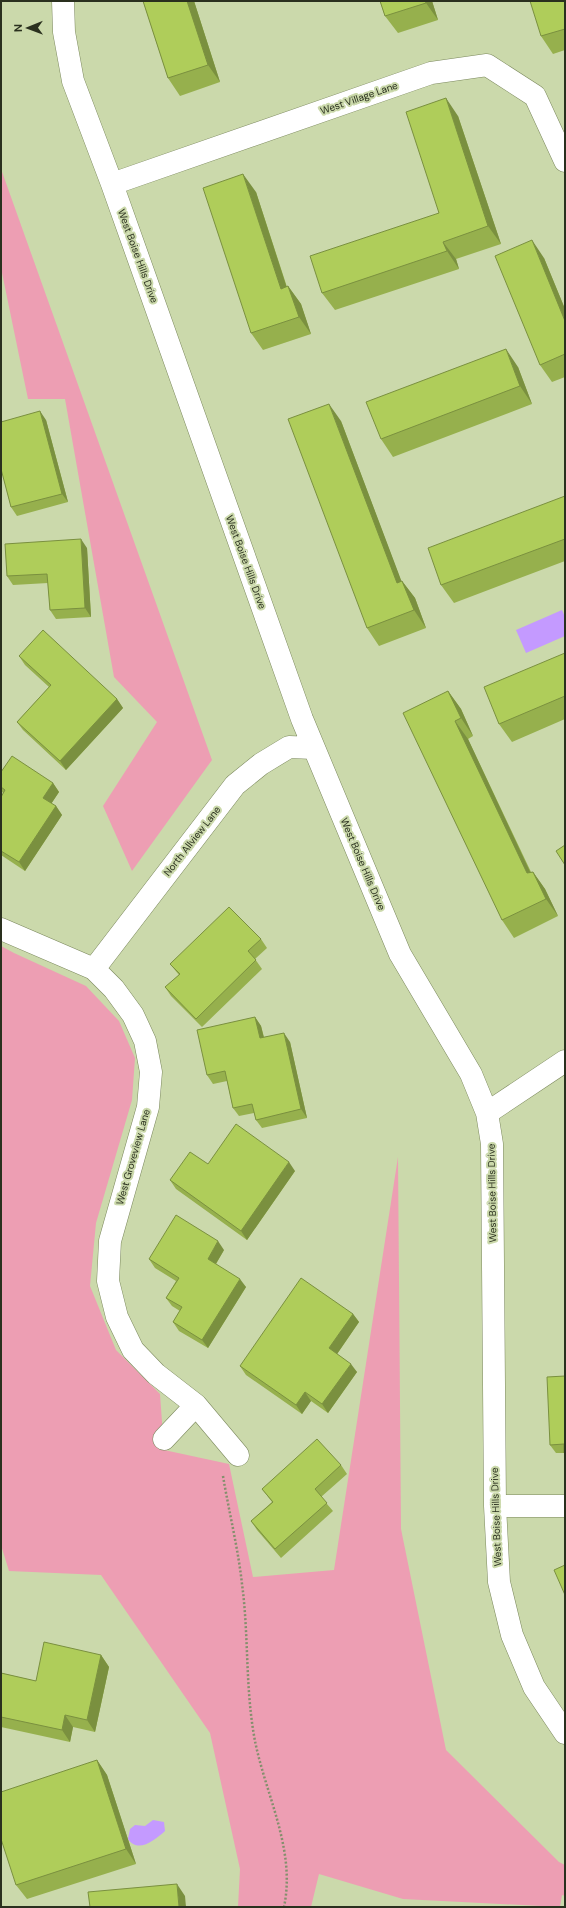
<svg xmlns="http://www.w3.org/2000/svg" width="566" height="1908" font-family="'DM Sans',sans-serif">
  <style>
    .green { fill: #ed9eb3 }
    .water { fill: #c49aff }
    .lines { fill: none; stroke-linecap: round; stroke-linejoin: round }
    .minor-casing { stroke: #7b885d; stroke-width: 23 }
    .path { stroke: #848f6d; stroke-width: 2.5; stroke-dasharray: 2 2; stroke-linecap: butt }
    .minor { stroke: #fff; stroke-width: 22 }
    .wall { fill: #96b04d }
    .shaded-wall { fill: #7a903f }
    .building { fill: #afcd5a; stroke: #7a903f }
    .labels { text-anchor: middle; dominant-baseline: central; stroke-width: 4; stroke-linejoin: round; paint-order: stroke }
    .street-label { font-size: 10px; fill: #2a301e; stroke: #cbd9ab }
  </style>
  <rect width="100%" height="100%" fill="#cbd9ab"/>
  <!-- green -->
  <path class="green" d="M 1,169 L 212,760 L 132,871 L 103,806 L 157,722 L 114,677 L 65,399 L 28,399 L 1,268 Z
    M 1,946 L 14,953 L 86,986 L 119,1021 L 135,1058 L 132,1100 L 96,1223 L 90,1286 L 116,1350 L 160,1394 L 164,1450 L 229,1464 L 253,1577 L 334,1570 L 398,1157 L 401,1529 L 446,1750 L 559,1862 L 565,1865 L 565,1896 L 562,1895 L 560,1907 L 403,1899 L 319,1874 L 311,1907 L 238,1907 L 240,1869 L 210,1733 L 101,1575 L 9,1571 L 1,1545 Z"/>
  <!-- water -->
  <path class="water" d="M 562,610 L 565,617 L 565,636 L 526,653 L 516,630 Z
    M 153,1820 L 164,1822 L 165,1831 C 155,1840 138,1854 128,1839 L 130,1829 L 135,1825 L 145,1826 Z"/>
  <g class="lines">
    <defs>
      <path id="minor" d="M 63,1 L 64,32 L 73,81 L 112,184 L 302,719 L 400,954 L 471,1074 L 487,1113 L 492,1144 L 495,1506 L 499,1582 L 512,1635 L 534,1687 L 565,1733
        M 112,184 L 431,73 L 487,65 L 535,96 L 565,161
        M 1,929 L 94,969 L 114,989 L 133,1015 L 145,1041 L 151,1072 L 148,1107 L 110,1241 L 108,1281 L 117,1317 L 133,1350 L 156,1374 L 196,1405 L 238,1455
        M 94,969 L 235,785 L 261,764 L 289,747 L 314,748
        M 487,1113 L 565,1061
        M 164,1439 L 196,1405
        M 495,1506 L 565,1506"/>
    </defs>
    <!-- minor casing -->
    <use href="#minor" class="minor-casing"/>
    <!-- path -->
    <path class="path" d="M 223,1476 C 229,1512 238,1548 242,1584 C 249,1636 245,1689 255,1741 C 266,1796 296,1850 284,1907"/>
    <!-- minor -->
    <use href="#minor" class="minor"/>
  </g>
  <!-- wall -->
  <path class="wall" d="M 143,1 L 194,1 L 220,82 L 180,96 L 168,78 Z
    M 380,1 L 432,1 L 438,20 L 398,33 L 385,16 Z
    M 565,1 L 565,50 L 553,54 L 541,36 Z
    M 458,116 L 501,244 L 456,259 L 459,269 L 335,310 L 322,293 L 439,213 Z
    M 256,192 L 287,287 L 288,286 L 301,304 L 311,334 L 263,350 L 251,333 Z
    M 544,258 L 565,309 L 565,377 L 552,382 L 540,365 Z
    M 518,367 L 532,404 L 393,457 L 381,439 Z
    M 46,420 L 68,502 L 17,516 L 11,507 L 2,472 L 1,472 L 1,422 Z
    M 341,421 L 401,581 L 402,581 L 415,598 L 426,628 L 379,646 L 367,628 Z
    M 565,496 L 565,561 L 454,603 L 441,585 Z
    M 87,548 L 91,617 L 56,619 L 50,610 L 48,583 L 13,585 L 7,576 Z
    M 565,653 L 565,719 L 512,742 L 499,724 Z
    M 19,656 L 117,699 L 123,708 L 66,770 L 23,730 L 17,722 L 49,687 L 25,665 Z
    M 448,691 L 461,709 L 473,736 L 468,739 L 531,872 L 533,872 L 545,889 L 558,916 L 514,938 L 502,920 Z
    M 1,772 L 53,783 L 59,792 L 51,804 L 56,806 L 62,815 L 25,871 L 1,855 L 1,796 L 3,793 L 1,791 Z
    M 261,939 L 267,948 L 255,959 L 262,969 L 202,1027 L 171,996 L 165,987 L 179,975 L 170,964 Z
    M 255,1017 L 261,1026 L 264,1037 L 290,1042 L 307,1118 L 262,1128 L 256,1120 L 254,1113 L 239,1116 L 233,1108 L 227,1081 L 213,1084 L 207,1075 Z
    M 295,1171 L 247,1240 L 176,1189 L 170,1180 Z
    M 224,1250 L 216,1264 L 246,1287 L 208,1348 L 179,1331 L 173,1322 L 180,1311 L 172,1306 L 166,1298 L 176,1281 L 155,1268 L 149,1259 Z
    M 353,1314 L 359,1322 L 337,1354 L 357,1372 L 328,1413 L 311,1401 L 302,1414 L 246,1375 L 240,1366 Z
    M 565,1376 L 565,1454 L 564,1453 L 556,1453 L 550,1445 Z
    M 341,1465 L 347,1474 L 321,1497 L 333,1511 L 281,1558 L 257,1530 L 251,1521 L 272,1502 L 262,1489 Z
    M 101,1655 L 109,1667 L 95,1732 L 73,1727 L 70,1742 L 1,1727 L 1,1673 L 36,1681 Z
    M 97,1760 L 107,1775 L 136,1864 L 27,1899 L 16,1885 Z"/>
  <!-- shaded-wall -->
  <path class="shaded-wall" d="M 187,1 L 194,1 L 220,82 L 208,65 Z
    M 425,1 L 432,1 L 438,20 L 426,3 Z
    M 446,98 L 458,116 L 501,244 L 488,226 Z
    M 243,174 L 256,192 L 293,307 L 281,289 Z
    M 532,240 L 544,258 L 565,309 L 565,321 Z
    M 443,242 L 456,259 L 459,269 L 447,251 Z
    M 288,286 L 301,304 L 311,334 L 299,317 Z
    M 506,349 L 518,367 L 532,404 L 520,386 Z
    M 329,404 L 341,421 L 409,601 L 397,583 Z
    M 40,411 L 46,420 L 68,502 L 62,494 Z
    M 81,539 L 87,548 L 91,617 L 85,608 Z
    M 402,581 L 415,598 L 426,628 L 414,610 Z
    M 448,691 L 461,709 L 473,736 L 461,718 Z
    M 117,699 L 123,708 L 66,770 L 60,761 Z
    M 455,721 L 468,739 L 539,891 L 527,873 Z
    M 53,783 L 59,792 L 49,807 L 43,798 Z
    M 56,806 L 62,815 L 25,871 L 19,862 Z
    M 533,872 L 545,889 L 558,916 L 546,899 Z
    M 255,1017 L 261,1026 L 266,1047 L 260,1038 Z
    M 284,1033 L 290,1042 L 307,1118 L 301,1109 Z
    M 289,1162 L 295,1171 L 247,1240 L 241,1231 Z
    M 218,1241 L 224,1250 L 214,1267 L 208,1259 Z
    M 240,1279 L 246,1287 L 208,1348 L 202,1340 Z
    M 353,1314 L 359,1322 L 335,1357 L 329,1348 Z
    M 351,1364 L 357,1372 L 328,1413 L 322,1404 Z
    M 305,1392 L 311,1401 L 302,1414 L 296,1405 Z
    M 101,1655 L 109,1667 L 95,1732 L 87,1720 Z
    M 65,1715 L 73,1727 L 70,1742 L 62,1730 Z
    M 97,1760 L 107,1775 L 136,1864 L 126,1849 Z
    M 177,1884 L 185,1896 L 186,1907 L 179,1907 Z"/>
  <!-- building -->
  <path class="building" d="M 143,1 L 187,1 L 208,65 L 168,78 Z
    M 380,1 L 425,1 L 426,3 L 385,16 Z
    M 530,1 L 565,1 L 565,29 L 541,36 Z
    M 446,98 L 488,226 L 443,242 L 447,251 L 322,293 L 310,256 L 439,213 L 406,112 Z
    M 243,174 L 281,289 L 288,286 L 299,317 L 251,333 L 203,188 Z
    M 532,240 L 565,321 L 565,354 L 540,365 L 495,256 Z
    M 506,349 L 520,386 L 381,439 L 366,402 Z
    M 329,404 L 397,583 L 402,581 L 414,610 L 367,628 L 288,419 Z
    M 40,411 L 62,494 L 11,507 L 1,469 L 1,422 Z
    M 565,496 L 565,539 L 441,585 L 428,548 Z
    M 81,539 L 85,608 L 50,610 L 47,574 L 7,576 L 5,544 Z
    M 43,630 L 117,699 L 60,761 L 17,722 L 51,685 L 19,656 Z
    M 565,653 L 565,696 L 499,724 L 484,687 Z
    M 448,691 L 461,718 L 455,721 L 527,873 L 533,872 L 546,899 L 502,920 L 403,713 Z
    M 12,756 L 53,783 L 43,798 L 56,806 L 19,862 L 1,851 L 1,797 L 5,790 L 1,787 L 1,772 Z
    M 565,845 L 565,865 L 556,851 Z
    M 229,907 L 261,939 L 248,951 L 256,960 L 196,1019 L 165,987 L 180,974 L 170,964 Z
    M 255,1017 L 260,1038 L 284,1033 L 301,1109 L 256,1120 L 252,1104 L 233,1108 L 225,1071 L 207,1075 L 197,1030 Z
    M 236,1124 L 289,1162 L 241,1231 L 170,1180 L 190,1152 L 208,1164 Z
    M 176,1215 L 218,1241 L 208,1259 L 240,1279 L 202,1340 L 173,1322 L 182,1307 L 166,1298 L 179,1278 L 149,1259 Z
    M 301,1278 L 353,1314 L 329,1348 L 351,1364 L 322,1404 L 305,1392 L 296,1405 L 240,1366 Z
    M 565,1376 L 565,1453 L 564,1453 L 564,1444 L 550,1445 L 547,1377 Z
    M 317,1439 L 341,1465 L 315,1489 L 327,1503 L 275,1549 L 251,1521 L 273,1502 L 262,1489 Z
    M 565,1565 L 565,1595 L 554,1570 Z
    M 44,1642 L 101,1655 L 87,1720 L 65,1715 L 62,1730 L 1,1717 L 1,1673 L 36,1681 Z
    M 97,1760 L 126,1849 L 16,1885 L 1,1839 L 1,1792 Z
    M 177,1884 L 179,1907 L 90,1907 L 88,1892 Z"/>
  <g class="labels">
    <!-- street labels -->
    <g class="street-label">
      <text transform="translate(359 98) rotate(-19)">West Village Lane</text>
      <text transform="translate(138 256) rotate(70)">West Boise Hills Drive</text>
      <text transform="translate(246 562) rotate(70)">West Boise Hills Drive</text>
      <text transform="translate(192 841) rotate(-52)">North Allview Lane</text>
      <text transform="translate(363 864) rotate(67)">West Boise Hills Drive</text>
      <text transform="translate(133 1157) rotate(-74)">West Groveview Lane</text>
      <text transform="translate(492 1193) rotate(-91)">West Boise Hills Drive</text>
      <text transform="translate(496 1517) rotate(-92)">West Boise Hills Drive</text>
    </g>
  </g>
  <!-- border -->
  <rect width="566" height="1908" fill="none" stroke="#2a301e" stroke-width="4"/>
  <!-- north arrow -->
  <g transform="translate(28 28) rotate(269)" stroke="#cbd9ab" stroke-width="3" paint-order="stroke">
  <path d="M0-3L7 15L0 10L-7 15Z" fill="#2a301e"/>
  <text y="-6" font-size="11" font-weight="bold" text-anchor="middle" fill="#2a301e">N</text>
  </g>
</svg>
